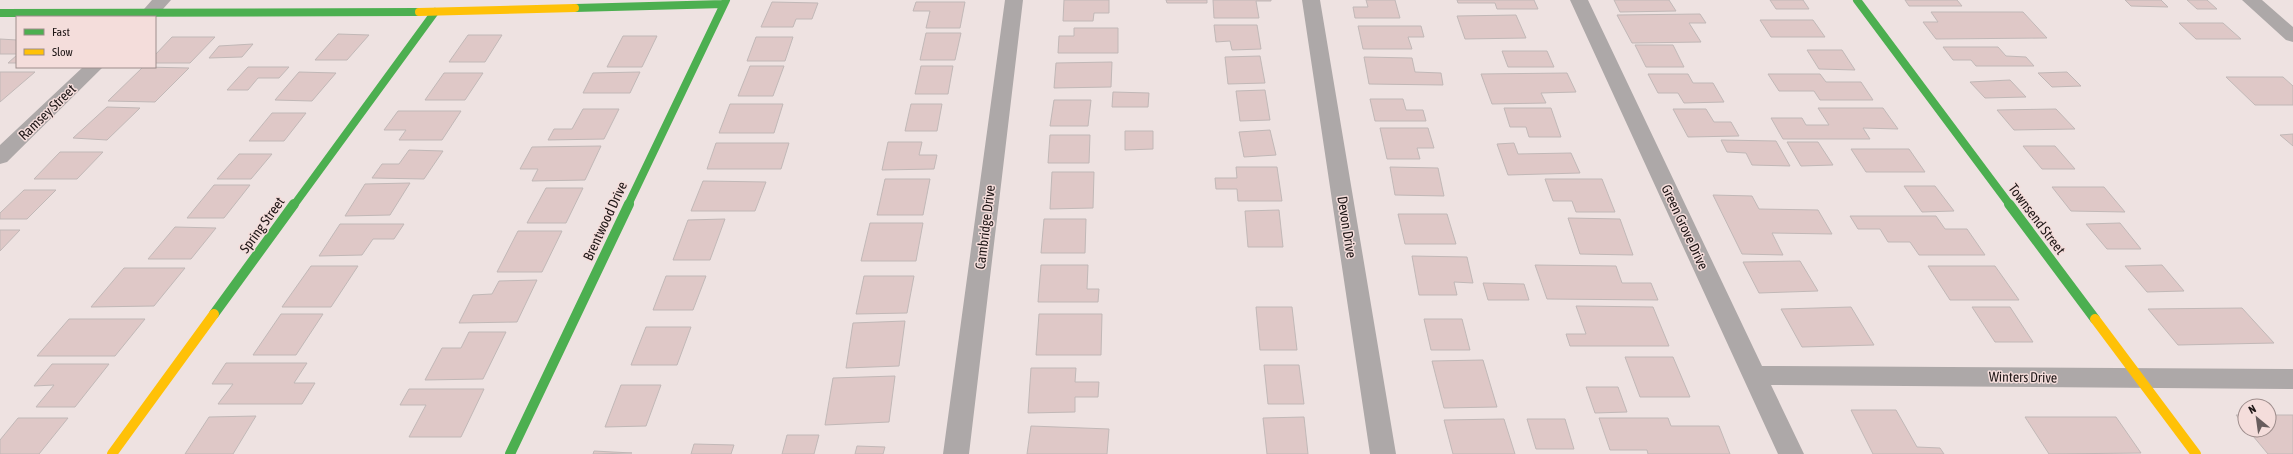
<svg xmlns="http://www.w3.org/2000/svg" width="2293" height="454" font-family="'Asap Condensed',sans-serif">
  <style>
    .building { fill: #dfc8c7; stroke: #c1b8b7 }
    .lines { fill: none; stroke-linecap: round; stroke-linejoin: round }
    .street { fill: #ada8a8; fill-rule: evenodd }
    .fast-far1 { stroke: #4caf50; stroke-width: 8 }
    .fast { stroke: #4caf50; stroke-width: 10 }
    .slow-far1 { stroke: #ffc107; stroke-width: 8 }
    .slow { stroke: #ffc107; stroke-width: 10 }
    .labels { text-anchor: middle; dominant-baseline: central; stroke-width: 3; stroke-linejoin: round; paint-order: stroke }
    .street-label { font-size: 14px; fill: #1e1616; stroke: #f4dddb }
  </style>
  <rect width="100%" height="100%" fill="#eee2e1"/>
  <!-- building -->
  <path class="building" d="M 1064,0 L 1109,0 L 1109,13 L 1094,13 L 1093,21 L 1063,21 Z
    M 1166,0 L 1207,0 L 1207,3 L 1167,3 Z
    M 1213,0 L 1271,0 L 1271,1 L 1256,1 L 1259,18 L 1214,18 Z
    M 1366,0 L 1395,0 L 1400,18 L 1355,18 L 1353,7 L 1368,7 Z
    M 1457,0 L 1534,0 L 1538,9 L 1497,9 L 1495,3 L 1458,3 Z
    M 1614,0 L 1669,0 L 1676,11 L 1620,12 Z
    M 1770,0 L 1803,0 L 1809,9 L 1776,9 Z
    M 1905,0 L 1957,0 L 1962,6 L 1909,6 Z
    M 2125,0 L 2161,0 L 2168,7 L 2131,6 Z
    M 2187,0 L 2207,0 L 2217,9 L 2197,9 Z
    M 772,2 L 818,3 L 812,19 L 796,19 L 793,27 L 761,27 Z
    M 916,2 L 965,2 L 960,28 L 926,28 L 930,11 L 913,11 Z
    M 1931,12 L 2023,12 L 2047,38 L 1936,39 L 1923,22 L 1938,22 Z
    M 1700,14 L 1706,23 L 1689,23 L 1701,42 L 1632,43 L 1617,15 Z
    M 1516,15 L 1526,38 L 1465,39 L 1457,16 Z
    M 1760,20 L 1813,20 L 1825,37 L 1771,37 Z
    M 2179,23 L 2223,23 L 2241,39 L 2196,39 Z
    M 1214,25 L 1257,25 L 1261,49 L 1232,50 L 1230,41 L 1216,42 Z
    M 1358,26 L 1421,26 L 1424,37 L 1408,37 L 1412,49 L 1363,49 Z
    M 1074,28 L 1118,28 L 1118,53 L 1058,53 L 1059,36 L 1074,36 Z
    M 926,33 L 961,33 L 955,60 L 920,60 Z
    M 338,34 L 369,35 L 347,60 L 315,60 Z
    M 468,35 L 502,35 L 485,62 L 449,62 Z
    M 623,36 L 657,36 L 642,67 L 607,67 Z
    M 172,37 L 215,37 L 190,63 L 155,63 L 155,55 Z
    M 756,37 L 793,37 L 785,61 L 747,61 Z
    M 0,39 L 17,40 L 17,54 L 0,54 Z
    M 253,44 L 242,57 L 209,58 L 219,46 Z
    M 1635,45 L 1673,45 L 1684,67 L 1646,67 Z
    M 1943,47 L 1998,47 L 2006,56 L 2026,57 L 2034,66 L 1976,66 L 1971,60 L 1953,60 Z
    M 1807,50 L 1842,50 L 1855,70 L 1819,69 Z
    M 1502,51 L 1547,51 L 1554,67 L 1508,67 Z
    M 17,55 L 17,63 L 8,63 Z
    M 1260,56 L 1265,83 L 1228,84 L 1225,57 Z
    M 1364,57 L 1412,58 L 1415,72 L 1441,73 L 1443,85 L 1369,84 Z
    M 1112,62 L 1111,87 L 1054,88 L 1056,63 Z
    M 750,66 L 784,66 L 773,96 L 738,96 Z
    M 921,66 L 953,66 L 948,94 L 915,94 Z
    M 143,67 L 189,68 L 155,102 L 108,101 Z
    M 248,67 L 289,67 L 279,78 L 258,78 L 248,90 L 227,90 Z
    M 0,72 L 35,72 L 0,102 Z
    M 299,72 L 336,73 L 312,101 L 275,100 Z
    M 640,72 L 630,93 L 583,93 L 593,73 Z
    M 2067,72 L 2081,86 L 2052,87 L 2038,73 Z
    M 444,73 L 483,73 L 465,100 L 425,100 Z
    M 1567,73 L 1576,92 L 1541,93 L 1546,103 L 1492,104 L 1481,74 Z
    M 1648,74 L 1688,74 L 1693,83 L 1713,83 L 1724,102 L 1684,103 L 1678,93 L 1658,93 Z
    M 1768,74 L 1820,74 L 1826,82 L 1861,82 L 1873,100 L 1820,100 L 1814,91 L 1779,91 Z
    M 2226,77 L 2283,77 L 2293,86 L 2293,105 L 2255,105 Z
    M 2010,80 L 2026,97 L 1985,98 L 1970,82 Z
    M 1265,90 L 1270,120 L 1240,121 L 1236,91 Z
    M 1113,92 L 1149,93 L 1148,107 L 1112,107 Z
    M 1370,99 L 1403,99 L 1406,110 L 1423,110 L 1426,121 L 1375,121 Z
    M 1054,100 L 1091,100 L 1088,126 L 1050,126 Z
    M 730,104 L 783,104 L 774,133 L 719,133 Z
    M 911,104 L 942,104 L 937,131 L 905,131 Z
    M 107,107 L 140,108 L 107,140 L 73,138 Z
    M 1504,108 L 1551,108 L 1561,137 L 1529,137 L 1526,127 L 1510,127 Z
    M 1818,108 L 1883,108 L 1898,129 L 1863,128 L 1870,139 L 1783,139 L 1771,118 L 1802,118 L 1806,125 L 1829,125 Z
    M 583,109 L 619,109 L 604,139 L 548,140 L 554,129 L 572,129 Z
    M 1673,109 L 1706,109 L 1714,122 L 1731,122 L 1739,136 L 1688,137 Z
    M 2056,109 L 2075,129 L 2014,130 L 1997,110 Z
    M 398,111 L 461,111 L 442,140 L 399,140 L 406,130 L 384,130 Z
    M 272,113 L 306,113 L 284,141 L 249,141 Z
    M 1380,128 L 1428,128 L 1434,148 L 1417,148 L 1420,159 L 1387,159 Z
    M 1270,130 L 1276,155 L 1244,157 L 1239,132 Z
    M 1125,131 L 1153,131 L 1153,149 L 1125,150 Z
    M 2293,134 L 2293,146 L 2280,135 Z
    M 1050,135 L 1090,135 L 1089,163 L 1048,163 Z
    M 1721,140 L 1776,141 L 1790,166 L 1752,165 L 1746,153 L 1727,152 Z
    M 888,142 L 922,142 L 919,155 L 937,155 L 934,169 L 882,170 Z
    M 1787,142 L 1818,142 L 1833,165 L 1801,166 Z
    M 716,143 L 789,143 L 781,169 L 707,169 Z
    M 1514,143 L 1518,154 L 1571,153 L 1580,173 L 1508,175 L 1497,144 Z
    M 601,146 L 585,180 L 532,181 L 538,169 L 520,169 L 532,147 Z
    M 2023,146 L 2055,146 L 2075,169 L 2042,169 Z
    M 1851,149 L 1909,149 L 1925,172 L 1866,172 Z
    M 409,150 L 443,151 L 424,179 L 372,178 L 382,164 L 399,164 Z
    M 60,152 L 103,152 L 77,179 L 34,179 Z
    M 239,154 L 272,154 L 251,179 L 217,179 Z
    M 1236,167 L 1277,167 L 1282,201 L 1238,201 L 1237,189 L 1216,189 L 1215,178 L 1237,178 Z
    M 1390,167 L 1438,168 L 1444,196 L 1395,195 Z
    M 1052,172 L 1094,172 L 1093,208 L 1050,209 Z
    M 885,179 L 930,179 L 923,215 L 877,215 Z
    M 1545,179 L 1602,179 L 1615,212 L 1576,212 L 1572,201 L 1553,201 Z
    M 703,181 L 766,182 L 755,211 L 691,211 Z
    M 410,183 L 390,215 L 345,216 L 365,184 Z
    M 214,185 L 250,185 L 224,218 L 187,218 Z
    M 1904,186 L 1935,186 L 1954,211 L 1922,212 Z
    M 2052,187 L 2104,187 L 2125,212 L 2071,211 Z
    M 546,188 L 583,188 L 566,223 L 527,223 Z
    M 24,190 L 56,190 L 27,219 L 0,219 L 0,213 Z
    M 1713,195 L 1752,196 L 1759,209 L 1818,210 L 1832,234 L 1772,233 L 1783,255 L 1742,254 Z
    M 1279,210 L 1283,247 L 1248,247 L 1245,211 Z
    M 1398,214 L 1447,214 L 1456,244 L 1405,244 Z
    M 1850,216 L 1936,216 L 1945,229 L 1967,229 L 1985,255 L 1919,255 L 1910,242 L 1888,242 L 1880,229 L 1858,229 Z
    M 1568,218 L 1620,219 L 1633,255 L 1580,254 Z
    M 725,219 L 710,260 L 673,260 L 688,220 Z
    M 1044,219 L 1086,219 L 1085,253 L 1041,253 Z
    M 870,223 L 923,223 L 916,261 L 861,261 Z
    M 2120,223 L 2141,249 L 2107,249 L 2086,224 Z
    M 340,224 L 404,224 L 394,239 L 373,239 L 362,255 L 319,256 Z
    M 175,227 L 216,228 L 191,259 L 148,259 Z
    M 0,230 L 20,230 L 0,251 Z
    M 518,231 L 562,231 L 542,272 L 497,272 Z
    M 1412,256 L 1467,257 L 1473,283 L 1454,282 L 1457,295 L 1419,295 Z
    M 1800,261 L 1818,291 L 1759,293 L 1743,262 Z
    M 1041,265 L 1088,265 L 1087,289 L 1099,289 L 1098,302 L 1038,302 Z
    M 1535,265 L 1616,266 L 1622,283 L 1651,283 L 1658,300 L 1547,299 Z
    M 2162,265 L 2184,291 L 2147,292 L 2125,266 Z
    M 311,266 L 358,266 L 331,307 L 282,307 Z
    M 1928,266 L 1995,266 L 2019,300 L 1950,300 Z
    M 124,268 L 185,268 L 154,306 L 91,307 Z
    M 666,276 L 706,276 L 693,310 L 653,310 Z
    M 864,276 L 914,276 L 907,313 L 856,314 Z
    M 537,280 L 517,322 L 459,323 L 473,295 L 492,294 L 499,281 Z
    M 1483,283 L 1524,284 L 1529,300 L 1488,300 Z
    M 1576,306 L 1653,307 L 1669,346 L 1570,346 L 1566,334 L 1586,334 Z
    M 1256,307 L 1292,307 L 1297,350 L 1260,350 Z
    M 1851,307 L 1874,345 L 1802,347 L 1781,309 Z
    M 1972,307 L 2010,307 L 2033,342 L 1995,342 Z
    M 2242,308 L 2274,343 L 2178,345 L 2148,309 Z
    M 281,314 L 323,314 L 296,355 L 253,355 Z
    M 1039,314 L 1102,314 L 1101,355 L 1036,355 Z
    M 69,319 L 145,319 L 115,356 L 37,356 Z
    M 1424,319 L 1462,319 L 1470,350 L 1431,350 Z
    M 905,321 L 899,366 L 846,368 L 853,323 Z
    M 646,327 L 691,327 L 677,365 L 631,365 Z
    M 469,332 L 506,332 L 483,379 L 425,380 L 442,348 L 461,348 Z
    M 1625,357 L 1673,357 L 1690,397 L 1640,397 Z
    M 1483,360 L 1497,407 L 1444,408 L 1432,361 Z
    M 226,363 L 307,363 L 294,383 L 315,383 L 302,404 L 218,404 L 233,384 L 212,384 Z
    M 52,364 L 109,364 L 75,407 L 36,407 L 54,385 L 34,386 Z
    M 1264,365 L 1299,365 L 1304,404 L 1268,404 Z
    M 1031,368 L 1076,368 L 1075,382 L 1099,382 L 1098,397 L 1075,397 L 1075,412 L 1028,413 Z
    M 895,376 L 889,422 L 825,425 L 833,378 Z
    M 621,385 L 661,385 L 646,426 L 605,427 Z
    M 1586,387 L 1618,387 L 1627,412 L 1595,413 Z
    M 409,389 L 484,389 L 461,437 L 409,437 L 426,405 L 400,405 Z
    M 1851,410 L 1896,410 L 1917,447 L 1940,448 L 1944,454 L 1873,454 Z
    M 2236,415 L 2245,415 L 2245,426 Z
    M 2269,415 L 2293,415 L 2293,454 L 2268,454 L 2248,430 L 2269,430 Z
    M 256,416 L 233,454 L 185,454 L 209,417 Z
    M 1304,417 L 1308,454 L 1267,454 L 1263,418 Z
    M 2025,417 L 2116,417 L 2141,453 L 2049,454 Z
    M 18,418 L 68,418 L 39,454 L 0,454 L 0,440 Z
    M 1599,418 L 1668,418 L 1671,426 L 1719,426 L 1730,454 L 1648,454 L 1647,450 L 1610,450 Z
    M 1504,419 L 1515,454 L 1453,454 L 1444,420 Z
    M 1527,419 L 1565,419 L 1574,449 L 1536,449 Z
    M 1031,426 L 1109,429 L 1107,454 L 1027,454 Z
    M 787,435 L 819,435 L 814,454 L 782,454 Z
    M 694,444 L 734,445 L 731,454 L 691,454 Z
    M 857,446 L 885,447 L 883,454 L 855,454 Z
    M 594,451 L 632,453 L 593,454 Z"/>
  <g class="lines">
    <!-- street -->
    <path class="street" d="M 152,0 L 171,0 L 155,18 L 137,17 Z
      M 1005,0 L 1023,0 L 969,454 L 943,454 Z
      M 1302,0 L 1320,0 L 1396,454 L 1370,454 Z
      M 1570,0 L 1588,0 L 1762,366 L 2293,369 L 2293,389 L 1771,385 L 1804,454 L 1778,454 Z
      M 2242,0 L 2262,0 L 2293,27 L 2293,42 L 2286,40 Z
      M 83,67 L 103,67 L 7,162 L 0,164 L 0,145 Z"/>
    <!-- fast-far1 -->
    <path class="fast-far1" d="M 1857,0 L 2010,205
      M 575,8 L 724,4
      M 0,13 L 419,12
      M 294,205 L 435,12
      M 628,205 L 726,0"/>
    <!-- fast -->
    <path class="fast" d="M 2009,204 L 2095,319
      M 214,314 L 294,204
      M 510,454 L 629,204"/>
    <!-- slow-far1 -->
    <path class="slow-far1" d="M 419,12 L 575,8"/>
    <!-- slow -->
    <path class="slow" d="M 2095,319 L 2196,454
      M 112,454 L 214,314"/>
  </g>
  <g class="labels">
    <!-- street labels -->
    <g class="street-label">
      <text transform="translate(47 112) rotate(-44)">Ramsey Street</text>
      <text transform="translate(2037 219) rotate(53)">Townsend Street</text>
      <text transform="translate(605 221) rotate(-65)">Brentwood Drive</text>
      <text transform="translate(262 225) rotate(-54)">Spring Street</text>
      <text transform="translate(985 227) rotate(-83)">Cambridge Drive</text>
      <text transform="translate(1347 227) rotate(81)">Devon Drive</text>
      <text transform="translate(1685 227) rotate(65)">Green Grove Drive</text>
      <text transform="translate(2023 377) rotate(1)">Winters Drive</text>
    </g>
  </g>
  <!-- legend -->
  <rect x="16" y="16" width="140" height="52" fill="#f4dddb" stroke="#9e8d8c"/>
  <rect x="24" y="29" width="20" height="6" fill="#4caf50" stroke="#9e8d8c"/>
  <text x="52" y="36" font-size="12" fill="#1e1616">Fast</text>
  <rect x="24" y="49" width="20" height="6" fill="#ffc107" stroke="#9e8d8c"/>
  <text x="52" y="56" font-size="12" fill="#1e1616">Slow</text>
  <!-- north arrow -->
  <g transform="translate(2257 418) rotate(331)"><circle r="19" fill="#f4dddb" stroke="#9e8d8c"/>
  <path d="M0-3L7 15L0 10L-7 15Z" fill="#675d5d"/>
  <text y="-6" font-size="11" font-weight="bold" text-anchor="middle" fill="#1e1616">N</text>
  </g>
</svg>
